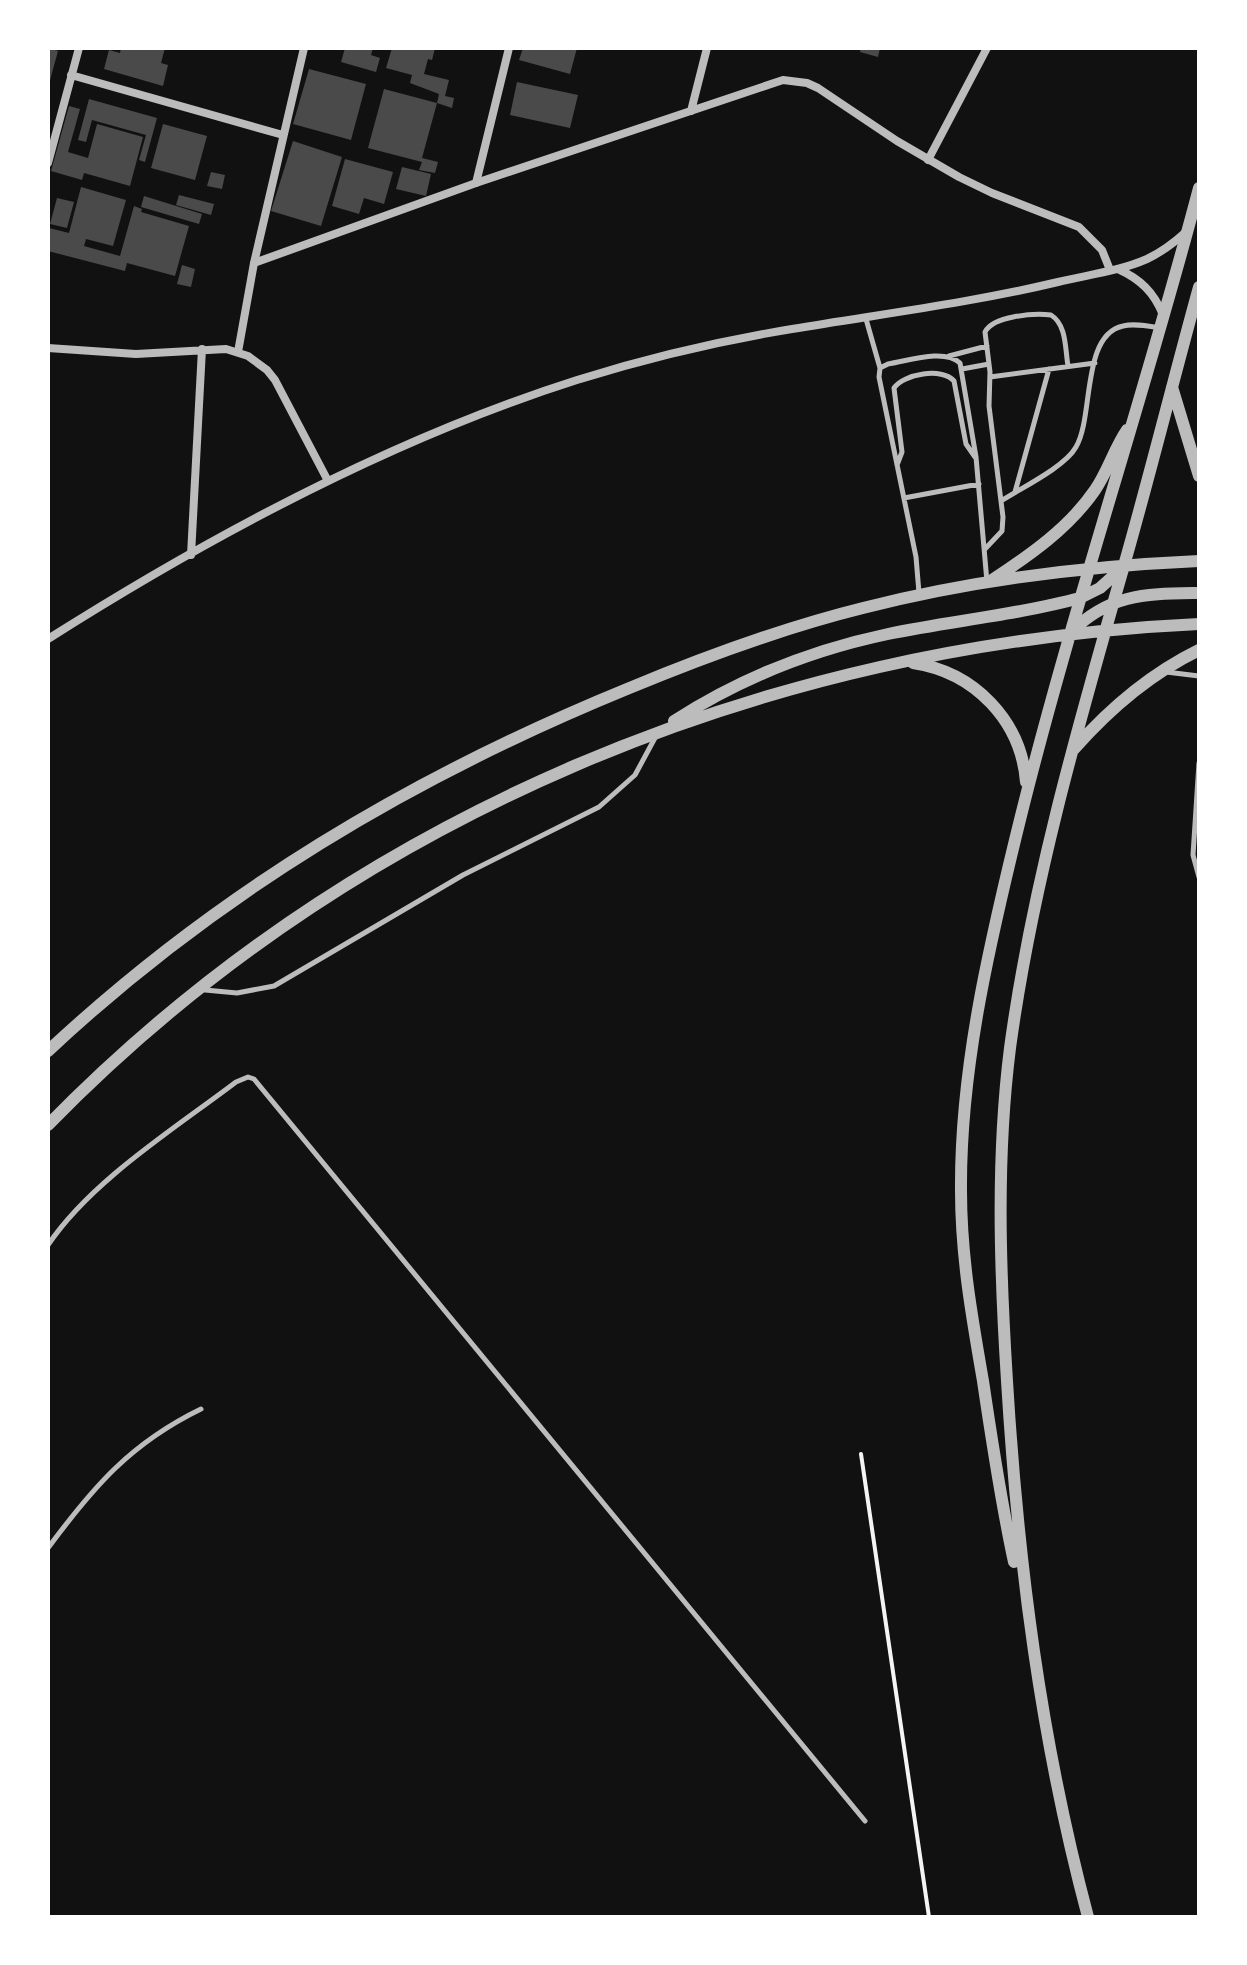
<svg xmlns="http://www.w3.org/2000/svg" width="1247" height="1965" font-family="'Fira Sans',sans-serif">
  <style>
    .building { fill: #4a4a4a }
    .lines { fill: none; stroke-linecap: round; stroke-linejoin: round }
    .path { stroke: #f5f5f5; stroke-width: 4 }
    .service { stroke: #bcbcbc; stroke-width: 5 }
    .minor { stroke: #bcbcbc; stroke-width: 8 }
    .tertiary { stroke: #bcbcbc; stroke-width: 12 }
  </style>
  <rect width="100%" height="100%" fill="#111"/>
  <!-- building -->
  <path class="building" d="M 48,48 L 58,51 L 49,84 L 48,84 Z
    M 121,48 L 165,48 L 161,63 L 168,65 L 163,86 L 104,69 L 109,50 L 120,53 Z
    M 345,48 L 373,48 L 371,55 L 380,58 L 376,72 L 341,62 Z
    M 392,48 L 435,48 L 432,60 L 428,59 L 424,74 L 449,80 L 445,96 L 454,98 L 452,108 L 437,103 L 439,94 L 410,83 L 412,75 L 386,68 Z
    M 523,48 L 577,48 L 570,74 L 519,60 Z
    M 861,48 L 880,48 L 878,57 L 860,52 Z
    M 309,69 L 366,84 L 351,140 L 293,124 Z
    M 517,82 L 578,95 L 570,128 L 510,115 Z
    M 384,89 L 437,103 L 422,158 L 438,162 L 435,173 L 419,170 L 422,162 L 368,148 Z
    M 89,99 L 157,118 L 145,162 L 139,160 L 146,135 L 92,120 L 86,142 L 78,140 Z
    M 69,106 L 80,109 L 68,152 L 88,158 L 97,124 L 143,137 L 130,186 L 84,173 L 82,180 L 51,171 Z
    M 163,124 L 207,136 L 195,180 L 151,168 Z
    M 293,141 L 342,157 L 321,226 L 271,211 Z
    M 345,159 L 393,172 L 384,204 L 364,198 L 359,214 L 332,206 Z
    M 402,167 L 431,174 L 426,196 L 396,189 Z
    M 211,172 L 225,175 L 222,189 L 207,186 Z
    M 81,187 L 126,200 L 113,246 L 86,239 L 84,246 L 120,256 L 134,206 L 142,209 L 141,212 L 189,226 L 175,276 L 127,263 L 125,271 L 48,251 L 49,228 L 69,233 Z
    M 179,195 L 214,204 L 211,215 L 176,205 Z
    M 144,196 L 202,214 L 199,224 L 141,207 Z
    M 57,198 L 74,202 L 67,228 L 50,224 Z
    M 182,265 L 195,269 L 191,287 L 177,284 Z"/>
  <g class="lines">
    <!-- path -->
    <path class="path" d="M 861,1454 L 929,1917"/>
    <!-- service -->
    <path class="service" d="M 866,319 L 880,368
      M 949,356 L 987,346
      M 962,369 L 989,364
      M 990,377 L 1095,363
      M 897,465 L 902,452 L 894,388 C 904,374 942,367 954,381 L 966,444 L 975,457
      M 1015,492 L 1049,369
      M 904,498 L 979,484
      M 1001,501 C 1021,488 1065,467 1076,447 C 1094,417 1081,335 1123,326 C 1134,323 1148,326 1160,328
      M 985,549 L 1002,531 L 1003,517 L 989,406 L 990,372 L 985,332 C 993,316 1033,313 1051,315 C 1067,325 1065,349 1068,366
      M 919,593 L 916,557 L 879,377 L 880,368 L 888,364 C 908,361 944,348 960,363 L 976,457 L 987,582
      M 1166,672 L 1199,676
      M 1199,763 L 1193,855 L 1199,877
      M 205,990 L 237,993 L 274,986 L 463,875 L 599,807 L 635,775 L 656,736
      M 48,1245 C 91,1181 174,1129 236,1082 L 248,1077 L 254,1079 L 865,1821
      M 48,1548 C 94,1486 131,1443 201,1409"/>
    <!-- minor -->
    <path class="minor" d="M 71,75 L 283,135
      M 691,111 L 707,48
      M 928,160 L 987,48
      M 48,163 L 79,48
      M 476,183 L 509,48
      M 254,263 L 476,183 L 783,80 L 807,83 L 818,88 L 897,141 L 959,177 L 992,193 L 1079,227 L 1102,250 L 1110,270
      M 1118,269 C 1140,279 1154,292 1163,315
      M 48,348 L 136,354 L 226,349 L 248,356 L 267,370 L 275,380 L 328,481
      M 238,352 L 254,263 L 304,48
      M 191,555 L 202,349
      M 48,639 C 212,535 391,439 577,380 C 647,358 719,341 792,329 C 881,314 970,303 1058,282 C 1087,275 1120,271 1147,259 C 1162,252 1175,242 1187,231"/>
    <!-- tertiary -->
    <path class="tertiary" d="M 1172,387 L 1199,476
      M 992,580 C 1030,555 1069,528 1095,490 C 1108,471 1114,449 1127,430
      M 1070,633 C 1110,593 1146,594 1199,593
      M 913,663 C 974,672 1021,720 1026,782
      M 674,721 C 739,679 812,650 888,634 C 951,621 1017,615 1080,598 L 1100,588 L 1120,570
      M 1074,749 C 1110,708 1150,674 1199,650
      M 48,1051 C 218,892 412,777 627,689 C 704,657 782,628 863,608 C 972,580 1086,566 1199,561
      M 48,1125 C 352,814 767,644 1199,624
      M 1014,1562 C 1001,1502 992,1442 983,1381 C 972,1318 961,1256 961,1191 C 960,1072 988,951 1016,836 C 1069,618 1142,405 1199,188
      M 1088,1917 C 1041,1741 1018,1563 1007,1381 C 1000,1271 996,1159 1010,1048 C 1032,886 1078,726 1123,569 C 1150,475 1173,381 1199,287"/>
  </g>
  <!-- border -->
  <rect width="1247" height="1965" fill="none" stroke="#ffffff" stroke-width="100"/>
</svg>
